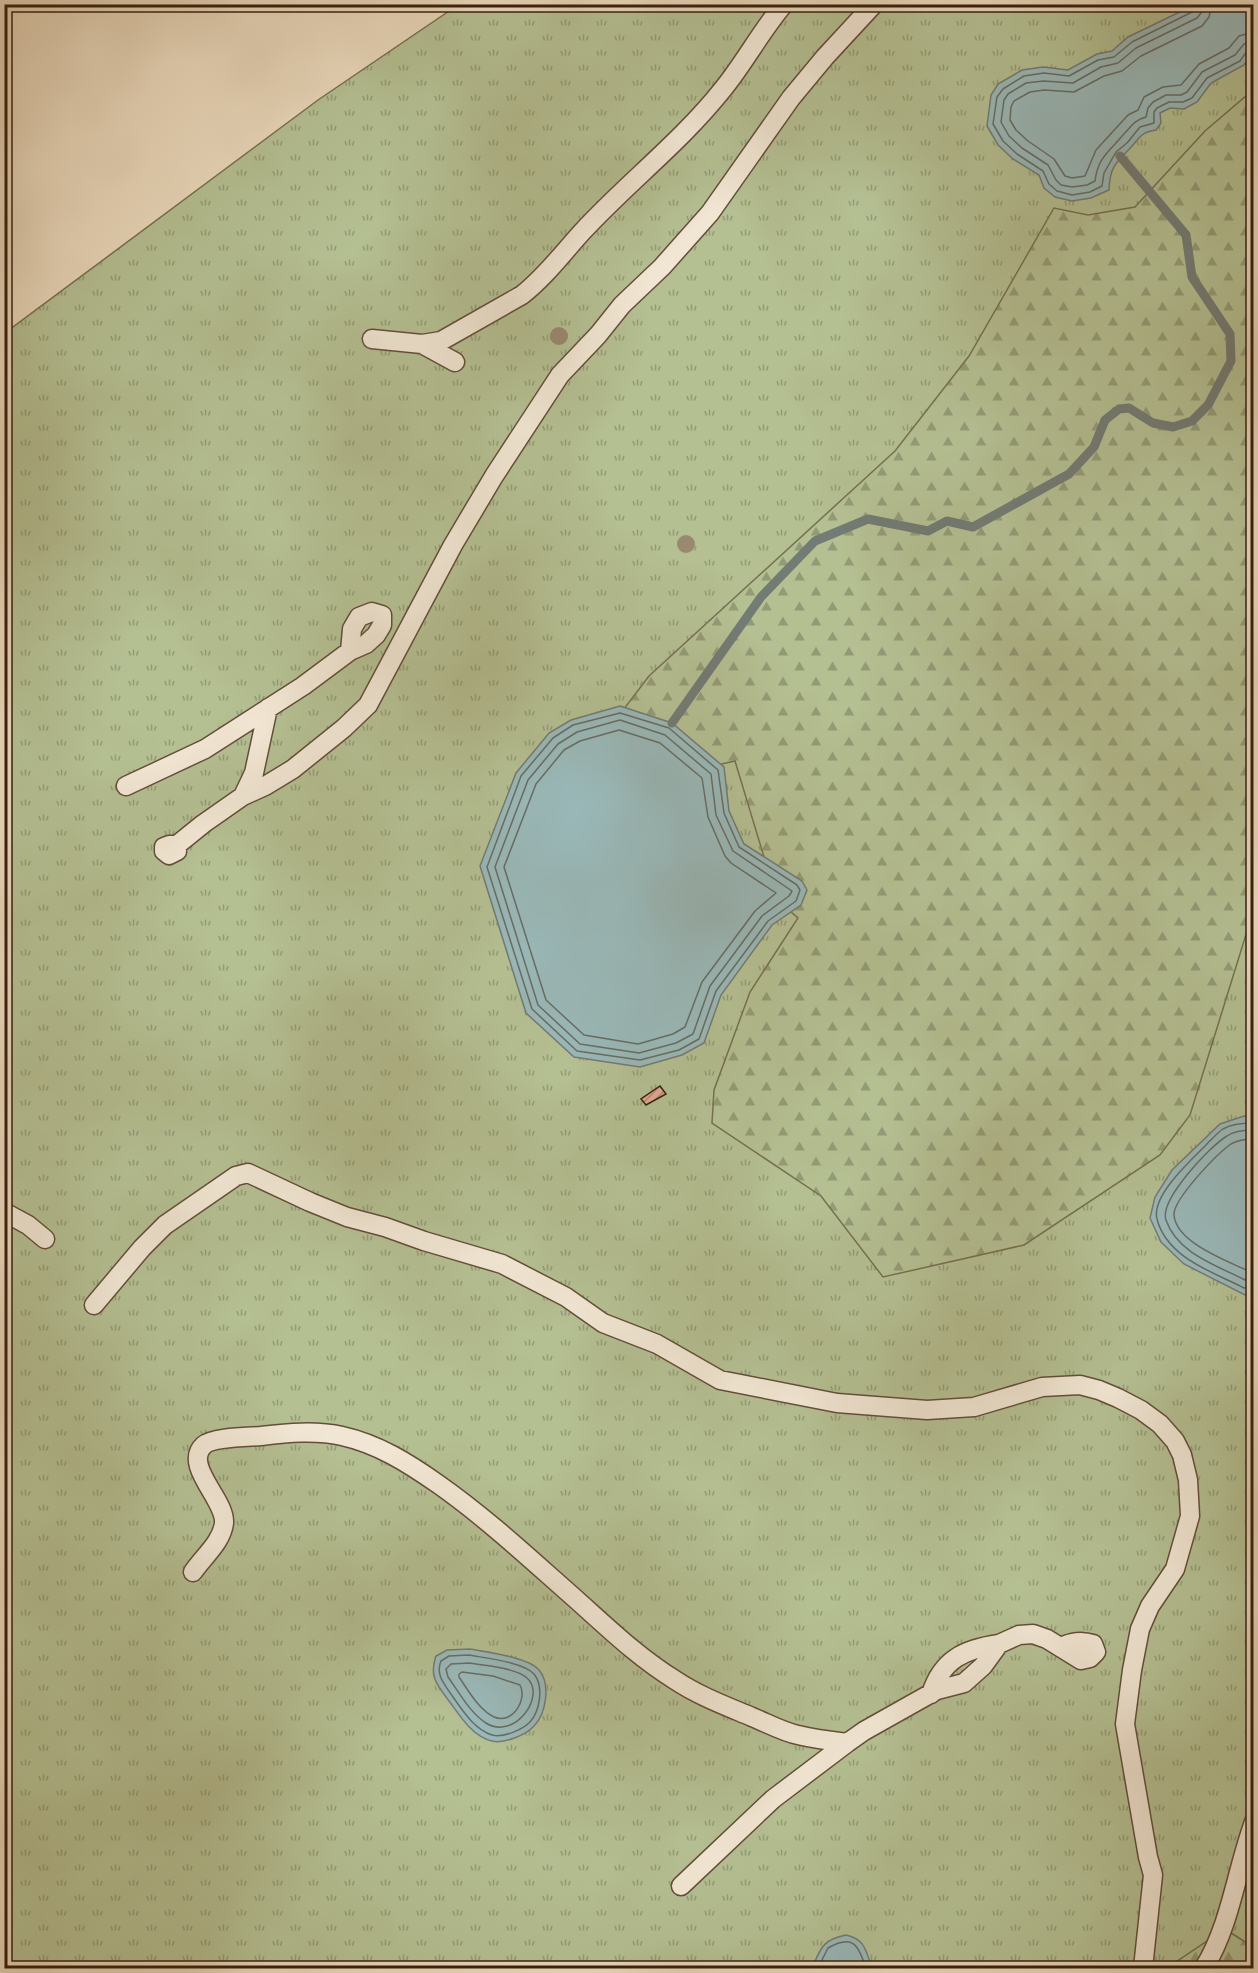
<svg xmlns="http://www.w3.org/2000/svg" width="1258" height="1973" font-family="'IM FELL English',serif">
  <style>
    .grass { fill: url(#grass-tufts); stroke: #767050; stroke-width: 1.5 }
    .forest { fill: url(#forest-firs); stroke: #767050; stroke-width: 1.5 }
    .water { fill: #99b8b8; stroke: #727b74; stroke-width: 1.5 }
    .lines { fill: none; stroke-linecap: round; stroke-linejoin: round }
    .shore { stroke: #686c63; stroke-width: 1.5 }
    .stream { stroke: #727b74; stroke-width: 9 }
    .building { fill: url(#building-hatch); stroke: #38200e; stroke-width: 1.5 }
    .service-casing { stroke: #644e39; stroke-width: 21 }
    .service { stroke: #f1e6d3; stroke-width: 18 }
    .tree { fill: #99896e }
  </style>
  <defs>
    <pattern id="grass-tufts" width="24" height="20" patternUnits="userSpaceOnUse" patternTransform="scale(1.5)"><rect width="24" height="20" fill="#b4bf92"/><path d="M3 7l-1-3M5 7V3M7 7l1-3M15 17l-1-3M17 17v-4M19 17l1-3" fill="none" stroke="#939b76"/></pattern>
    <pattern id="forest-firs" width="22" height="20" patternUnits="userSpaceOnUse" patternTransform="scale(1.5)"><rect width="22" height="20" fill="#b4bf92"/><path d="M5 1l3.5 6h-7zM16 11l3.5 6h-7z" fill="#939b76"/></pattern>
    <pattern id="building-hatch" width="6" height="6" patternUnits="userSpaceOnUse" patternTransform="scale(1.5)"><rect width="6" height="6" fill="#e0a994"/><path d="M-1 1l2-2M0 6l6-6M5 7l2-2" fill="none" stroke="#b78977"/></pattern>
  </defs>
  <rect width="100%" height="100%" fill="#e9d8bb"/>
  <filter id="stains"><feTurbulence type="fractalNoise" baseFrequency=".00333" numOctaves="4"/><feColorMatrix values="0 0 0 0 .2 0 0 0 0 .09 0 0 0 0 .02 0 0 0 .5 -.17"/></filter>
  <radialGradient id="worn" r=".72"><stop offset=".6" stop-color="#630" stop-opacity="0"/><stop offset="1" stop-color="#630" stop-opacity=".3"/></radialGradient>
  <!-- grass -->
  <path class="grass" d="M 458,5 L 1253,5 L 1253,1968 L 5,1968 L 5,333 L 318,100 Z"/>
  <!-- forest -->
  <path class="forest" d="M 1253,90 L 1253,912 L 1190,1115 L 1160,1155 L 1024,1245 L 883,1277 L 821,1196 L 712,1123 L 714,1090 L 750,992 L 798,918 L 777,900 L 735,761 L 646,781 L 535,826 L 649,676 L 895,451 L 969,356 L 1054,208 L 1088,215 L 1135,207 L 1205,131 Z
    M 1225,1929 L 1253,1947 L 1253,1968 L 1167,1968 Z"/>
  <!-- water -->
  <path class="water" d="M 1194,5 L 1253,5 L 1253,51 L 1244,65 L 1211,83 L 1197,102 L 1184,109 L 1170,108 L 1160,113 L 1161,123 L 1156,130 C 1143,132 1141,135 1133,145 C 1117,163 1110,164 1109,190 L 1091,198 L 1072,201 L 1055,197 L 1044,188 L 1039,175 L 1013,159 L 998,145 L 987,126 L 991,95 L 998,84 L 1022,70 L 1043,67 L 1068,70 L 1097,54 L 1112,51 L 1128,37 Z
    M 620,706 L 672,723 L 724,767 L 729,811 L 744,844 L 802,881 L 807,890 L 801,905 L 772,925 L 721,995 L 704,1043 L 682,1055 L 640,1067 L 574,1057 L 526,1013 L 480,866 L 516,773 L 549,733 L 571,720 Z
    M 1244,1116 L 1254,1117 L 1254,1291 L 1245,1295 L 1184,1264 L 1161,1242 L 1150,1218 L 1155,1197 L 1172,1170 L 1220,1124 Z
    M 470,1649 C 486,1652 528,1657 539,1670 C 551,1684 546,1714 534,1726 C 526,1735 504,1744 492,1741 C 474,1737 462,1719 452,1705 C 439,1687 428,1678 436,1656 L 447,1650 Z
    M 846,1935 C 865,1939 866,1951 872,1968 L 812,1968 C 821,1948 822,1940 846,1935 Z"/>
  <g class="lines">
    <!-- shore -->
    <path class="shore" d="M 1195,4 L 1192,12 L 1132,42 L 1114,57 L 1098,60 L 1069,76 L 1044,73 L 1024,76 L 1003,89 L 997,97 L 993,124 L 1003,141 L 1017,154 L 1043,171 L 1049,184 L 1057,191 L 1072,195 L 1090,192 L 1102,186 L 1104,173 L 1116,152 L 1127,143 L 1140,127 L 1154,123 L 1154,112 L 1157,108 L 1169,102 L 1183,102 L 1192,98 L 1207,78 L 1240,61 L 1247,51 L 1254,49
      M 1203,4 L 1201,13 L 1197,18 L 1136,48 L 1118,63 L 1101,67 L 1073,83 L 1043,81 L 1026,83 L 1008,94 L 1004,100 L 1001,122 L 1009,136 L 1022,148 L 1048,165 L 1056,180 L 1061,185 L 1072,187 L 1087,185 L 1095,181 C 1098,157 1109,152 1123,135 C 1131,127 1134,120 1146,117 L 1148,108 L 1153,102 L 1166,95 L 1181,95 L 1187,92 L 1202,72 L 1235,55 L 1244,44 L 1254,41
      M 1212,4 L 1209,17 L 1202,26 L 1141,56 L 1122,71 L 1104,76 L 1074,92 L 1044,90 L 1030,92 L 1014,101 L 1011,107 L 1010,120 L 1016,130 L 1028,141 L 1054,159 L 1065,176 L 1072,178 L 1085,176 L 1096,150 L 1128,115 L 1138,110 L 1144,97 L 1163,87 L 1181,85 L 1199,64 L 1229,48 L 1239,36 L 1254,32
      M 620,713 L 669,728 L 718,770 L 724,813 L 739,847 L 797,885 L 800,890 L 796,901 L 768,921 L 716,991 L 699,1039 L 679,1050 L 640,1060 L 577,1051 L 532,1009 L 487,867 L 521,776 L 553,738 L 573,725 Z
      M 620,720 L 665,735 L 711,774 L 716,815 L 733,851 L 792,891 L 789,896 L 762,916 L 710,986 L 693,1034 L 676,1043 L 639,1053 L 580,1044 L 538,1005 L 495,867 L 528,780 L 558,744 L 577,732 Z
      M 619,730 L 660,743 L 702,778 L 708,817 L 725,856 L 731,863 L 776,893 L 755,911 L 702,982 L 685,1027 L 673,1034 L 638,1044 L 584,1035 L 546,1000 L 504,867 L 536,784 L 564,750 L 580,741 Z
      M 1254,1123 C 1244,1123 1231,1124 1223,1129 C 1217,1133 1211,1140 1206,1145 C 1191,1160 1151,1196 1157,1219 C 1167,1258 1213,1272 1244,1288 L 1254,1286
      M 1254,1130 C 1245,1130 1234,1131 1227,1136 C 1210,1146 1159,1200 1166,1220 C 1177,1253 1216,1265 1245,1280 L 1254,1279
      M 1254,1139 C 1246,1139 1238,1140 1231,1144 C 1218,1153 1173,1199 1174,1215 C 1176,1242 1225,1260 1246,1270 L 1254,1270
      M 469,1655 C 484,1658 524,1662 534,1674 C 544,1686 540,1711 530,1722 C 522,1730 503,1738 492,1735 C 474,1729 463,1711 453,1697 C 445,1685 435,1675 441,1661 L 449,1656 Z
      M 469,1663 C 484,1665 516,1668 527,1678 C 547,1696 514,1741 486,1723 C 470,1713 459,1692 448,1677 L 446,1669 L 451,1664 Z
      M 462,1672 L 493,1676 L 520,1685 C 528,1700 512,1725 494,1717 C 479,1710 468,1690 459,1677 L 459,1674 Z
      M 818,1968 L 828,1948 C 854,1933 858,1946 866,1968"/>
    <!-- stream -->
    <path class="stream" d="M 672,723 L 761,597 L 815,541 L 868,519 L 928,531 L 947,521 L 973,527 L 1069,474 L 1094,447 L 1105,420 L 1119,409 L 1129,408 L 1153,423 L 1173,427 L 1192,421 L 1208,405 L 1231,361 L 1230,334 L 1192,277 L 1186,235 L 1120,156"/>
  </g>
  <!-- building -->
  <path class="building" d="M 660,1086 L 666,1094 L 646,1105 L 641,1099 Z"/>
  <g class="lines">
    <defs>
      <path id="service" d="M 372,339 L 422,344 L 441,341 L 522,295 C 545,277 562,254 582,232 C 627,183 681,142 723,89 C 745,62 761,31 784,4
        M 422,344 L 455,362
        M 126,786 L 205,749 L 303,686 L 350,651 L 366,644 L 376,635 L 382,625 L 382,615 L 372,612 L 359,617 L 352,629 L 350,651
        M 243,796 L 254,773 L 268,708
        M 177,845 L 169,845 L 164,847 L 164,851 L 169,855 L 177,851 L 177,845 L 203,824 L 243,796 L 265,786 L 293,769 L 344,728 L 368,705 L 453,545 L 494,476 L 560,375 L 598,335 L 622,305 L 662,267 L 710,213 L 791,98 L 825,57 L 874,4
        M 4,1212 L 28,1225 L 45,1239
        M 94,1305 L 142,1248 L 165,1225 L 236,1176 L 248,1173 L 310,1202 L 347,1217 L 385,1227 L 424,1241 L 502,1264 L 566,1297 L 603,1323 L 657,1344 L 720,1380 L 837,1403 L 927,1410 L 974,1407 L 1042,1387 L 1080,1385 L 1099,1390 L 1118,1398 L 1141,1410 L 1160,1424 L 1175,1441 L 1182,1455 L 1188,1480 L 1190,1516 L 1175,1569 L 1150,1606 L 1140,1629 L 1132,1670 L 1125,1724 L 1148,1857 L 1153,1875 L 1143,1968
        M 193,1572 C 203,1557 222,1542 224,1523 C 226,1500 182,1465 204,1445 C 213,1437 247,1437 261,1436 C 287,1433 315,1430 342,1436 C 378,1444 408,1463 438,1484 C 485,1517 527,1556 570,1594 C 604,1624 636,1656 675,1680 C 699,1696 726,1706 752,1717 C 767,1723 783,1732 798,1735 C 815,1739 831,1741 847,1743
        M 931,1694 C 942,1659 965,1649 999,1644
        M 681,1886 L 773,1799 L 847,1743 L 864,1731 L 937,1690 L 964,1683 L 983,1666 L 999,1644 L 1019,1635 L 1033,1634 L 1047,1639 L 1081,1660 L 1090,1658 L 1096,1652 L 1093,1644 C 1081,1640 1072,1642 1060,1647
        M 1204,1968 C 1231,1924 1236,1871 1254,1822"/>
    </defs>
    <!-- service casing -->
    <use href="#service" class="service-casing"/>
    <!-- service -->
    <use href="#service" class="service"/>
  </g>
  <!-- trees -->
  <g class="tree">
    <circle cx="559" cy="336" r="9"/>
    <circle cx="686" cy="544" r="9"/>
  </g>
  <!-- margin -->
  <rect width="1258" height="1973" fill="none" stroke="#e9d8bb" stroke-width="24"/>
  <rect x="6" y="6" width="1246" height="1961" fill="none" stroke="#38200e" stroke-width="3"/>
  <rect x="12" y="12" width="1234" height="1949" fill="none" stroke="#38200e" stroke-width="1.5"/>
  <rect width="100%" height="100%" filter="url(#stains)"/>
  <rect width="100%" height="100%" fill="url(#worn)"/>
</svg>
